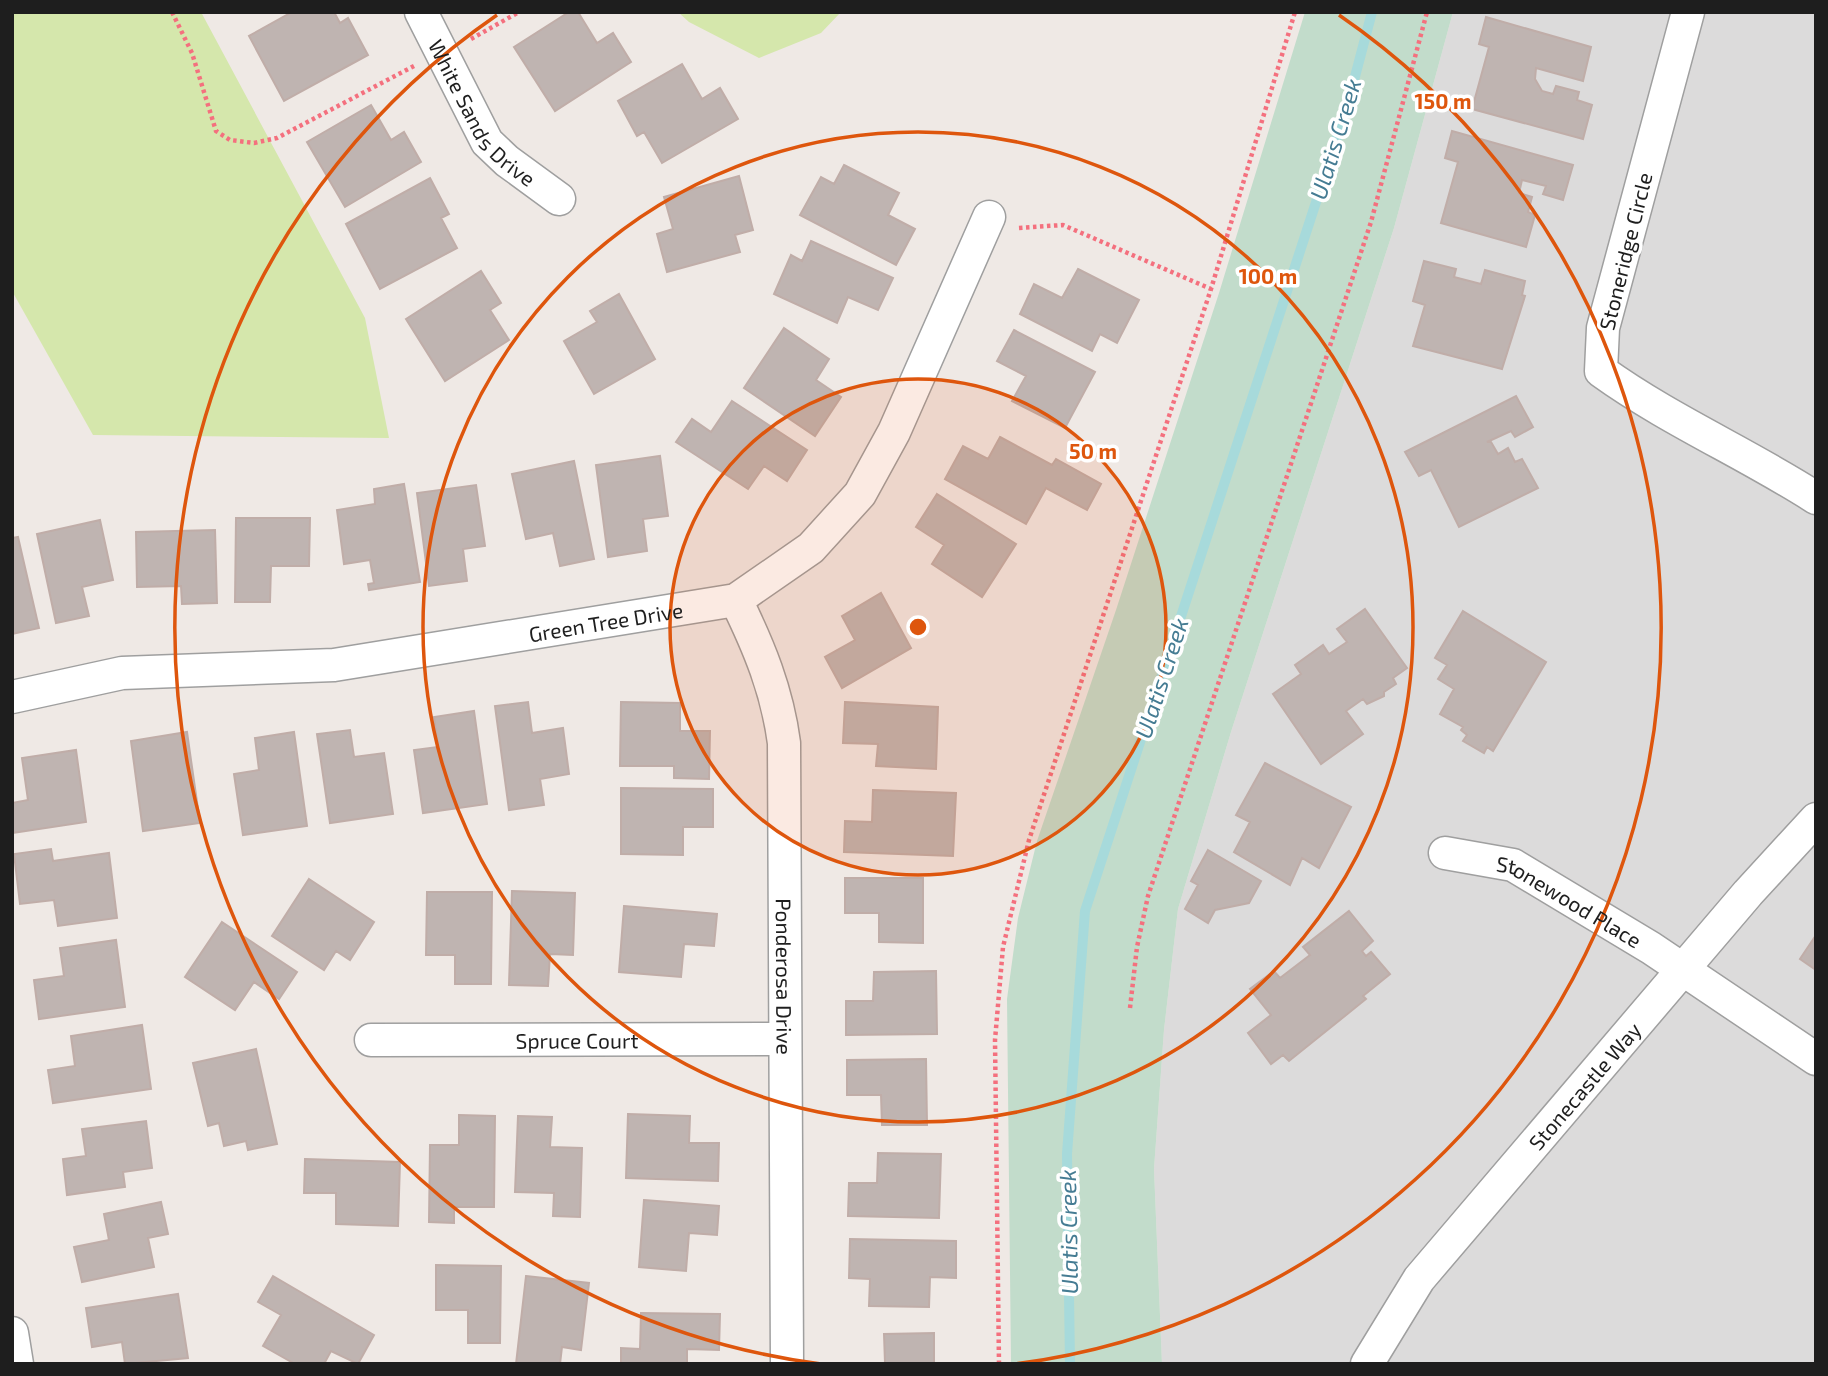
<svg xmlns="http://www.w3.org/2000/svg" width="1828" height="1376" font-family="'Exo 2',sans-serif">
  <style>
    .residential { fill: #dcdbdb }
    .grass { fill: #d5e7ac }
    .wetland { fill: #c2dccb }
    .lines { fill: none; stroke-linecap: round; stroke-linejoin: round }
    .stream { stroke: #a7dadb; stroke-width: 10 }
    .building { fill: #bfb4b1; stroke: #c0ada8; stroke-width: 2 }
    .minor-casing { stroke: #9f9f9f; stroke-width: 35 }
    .path { stroke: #f4707e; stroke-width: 4.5; stroke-dasharray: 3.5 3.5; stroke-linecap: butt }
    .minor { stroke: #fff; stroke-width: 32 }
    .ring { fill: none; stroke: #de560d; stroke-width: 3.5 }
    .labels { text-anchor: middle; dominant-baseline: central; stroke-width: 7; stroke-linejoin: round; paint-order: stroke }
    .street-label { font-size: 21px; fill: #1e1e1e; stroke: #fff }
    .water-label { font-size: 23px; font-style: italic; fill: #457c93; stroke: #fff }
    .centre { fill: #de560d; stroke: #fff; stroke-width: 3.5 }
    .ring-label { font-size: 21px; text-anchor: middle; font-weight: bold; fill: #de560d; stroke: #fff; stroke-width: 7; stroke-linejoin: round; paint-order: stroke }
  </style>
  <rect width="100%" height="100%" fill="#efe9e5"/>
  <!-- residential -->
  <path class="residential" d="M 1453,12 L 1816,12 L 1816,1364 L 1162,1364 L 1154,1169 L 1164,1030 L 1178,909 L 1231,732 L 1394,228 Z"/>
  <!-- grass -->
  <path class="grass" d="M 12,12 L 201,12 L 365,318 L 389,438 L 93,435 L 12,291 Z
    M 678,12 L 841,12 L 821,33 L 759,58 L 689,22 Z"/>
  <!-- wetland -->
  <path class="wetland" d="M 1305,12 L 1453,12 L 1394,228 L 1231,732 L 1178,909 L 1164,1030 L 1154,1169 L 1162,1364 L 1011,1364 L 1007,999 L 1018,918 L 1037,841 L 1116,610 L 1219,293 Z"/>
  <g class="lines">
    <!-- stream -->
    <path class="stream" d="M 1070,1364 L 1067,1154 L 1085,911 L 1347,107 L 1372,12"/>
  </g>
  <!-- building -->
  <path class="building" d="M 292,12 L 334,12 L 340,23 L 348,18 L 368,55 L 284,101 L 249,36 Z
    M 569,12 L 578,12 L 597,43 L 613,33 L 631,62 L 555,111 L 514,47 Z
    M 1486,17 L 1591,47 L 1583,81 L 1536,68 L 1535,79 L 1542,91 L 1553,94 L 1556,86 L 1579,92 L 1577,100 L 1592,105 L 1583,139 L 1472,109 L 1489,47 L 1479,44 Z
    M 682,64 L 702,99 L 720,88 L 738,119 L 662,163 L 644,132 L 637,136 L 618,101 Z
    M 371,105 L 391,140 L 404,132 L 421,162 L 345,207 L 307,142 Z
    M 1452,131 L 1573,165 L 1563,200 L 1543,194 L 1546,186 L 1522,180 L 1519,193 L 1532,197 L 1528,212 L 1535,215 L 1526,247 L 1441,223 L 1458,162 L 1445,158 Z
    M 844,165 L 899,193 L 888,215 L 915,229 L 896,265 L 800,215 L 821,177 L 834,184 Z
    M 739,176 L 753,230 L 735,235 L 740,252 L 667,272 L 657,234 L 673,229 L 664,197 Z
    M 430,178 L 449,214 L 441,218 L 457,248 L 380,289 L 346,224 Z
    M 811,241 L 893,278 L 878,310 L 848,297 L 837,323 L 774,294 L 791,255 L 802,261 Z
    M 1424,261 L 1456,269 L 1454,277 L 1481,284 L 1485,270 L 1525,281 L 1522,295 L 1525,296 L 1502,369 L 1413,346 L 1425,305 L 1413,301 Z
    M 1078,269 L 1139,300 L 1117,343 L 1100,334 L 1092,351 L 1020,314 L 1034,284 L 1062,298 Z
    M 481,271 L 501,303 L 490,310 L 509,340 L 445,381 L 406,319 Z
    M 619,294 L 655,359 L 594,394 L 564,341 L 597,322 L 590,311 Z
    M 784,328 L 829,359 L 816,380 L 841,397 L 815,436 L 744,388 Z
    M 1014,330 L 1095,372 L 1065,428 L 1012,401 L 1026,376 L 997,361 Z
    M 1516,396 L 1533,427 L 1515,437 L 1511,431 L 1487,442 L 1491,442 L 1498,454 L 1508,448 L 1515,462 L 1522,459 L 1538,488 L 1459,527 L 1431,470 L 1419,476 L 1405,452 Z
    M 732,401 L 807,450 L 787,481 L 764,466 L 748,489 L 676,442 L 692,419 L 711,432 Z
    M 1000,437 L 1052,465 L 1056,459 L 1101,484 L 1087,510 L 1046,488 L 1026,524 L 945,479 L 963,446 L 988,459 Z
    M 660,456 L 668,516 L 643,519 L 647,551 L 608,557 L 596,465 Z
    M 574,461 L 594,559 L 560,566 L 553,533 L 526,539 L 512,474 Z
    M 404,484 L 420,582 L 369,590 L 368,584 L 374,583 L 370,560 L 344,564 L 337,510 L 375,504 L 374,489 Z
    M 476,485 L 485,546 L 463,549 L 467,581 L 429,586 L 417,493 Z
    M 937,494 L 1016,544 L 982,597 L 932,564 L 944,545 L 916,527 Z
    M 236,518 L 310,518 L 309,566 L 271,566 L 270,602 L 235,602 Z
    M 100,520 L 113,580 L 82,587 L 89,616 L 56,623 L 37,534 Z
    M 215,530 L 217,603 L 182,604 L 181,586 L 137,587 L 136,532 Z
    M 18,537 L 39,628 L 12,634 L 12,538 Z
    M 881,593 L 911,648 L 842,688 L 825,657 L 855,640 L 842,616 Z
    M 1365,609 L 1407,668 L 1393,678 L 1396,684 L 1384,692 L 1384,696 L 1367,704 L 1363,699 L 1346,711 L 1363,734 L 1321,764 L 1273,694 L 1301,674 L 1295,665 L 1323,645 L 1329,654 L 1347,642 L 1337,629 Z
    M 1463,611 L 1546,662 L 1493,751 L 1487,747 L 1484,753 L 1463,741 L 1467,735 L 1461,730 L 1463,727 L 1440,714 L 1454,689 L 1438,679 L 1447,665 L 1435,658 Z
    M 528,702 L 532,733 L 563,728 L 569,774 L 540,779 L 544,805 L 509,810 L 495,706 Z
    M 621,702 L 680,703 L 680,731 L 710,731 L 709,779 L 674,778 L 674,766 L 620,766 Z
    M 845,702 L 938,707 L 936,769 L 876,766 L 878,744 L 843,743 Z
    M 474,711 L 487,804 L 423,813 L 414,750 L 438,747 L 434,717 Z
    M 350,730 L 354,757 L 384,753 L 393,814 L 330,823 L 317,734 Z
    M 187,732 L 200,823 L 143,831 L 131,741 Z
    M 294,732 L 307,826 L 243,835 L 234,774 L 259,770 L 255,738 Z
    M 76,750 L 86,822 L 12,833 L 12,803 L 28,800 L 22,758 Z
    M 1265,763 L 1351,807 L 1319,868 L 1302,858 L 1290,885 L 1234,852 L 1250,822 L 1236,815 Z
    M 621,788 L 713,789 L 713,827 L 683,827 L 683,855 L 621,854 Z
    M 873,790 L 956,793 L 953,856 L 844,852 L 845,821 L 872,822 Z
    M 51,849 L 53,861 L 109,853 L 117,918 L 58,926 L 54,900 L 20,904 L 14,854 Z
    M 1208,850 L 1261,881 L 1249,903 L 1215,910 L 1208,923 L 1185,909 L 1198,885 L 1191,881 Z
    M 845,878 L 923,878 L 923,943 L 879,942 L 879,913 L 845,913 Z
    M 309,879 L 374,922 L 350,960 L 336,951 L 324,970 L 272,936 Z
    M 512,891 L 575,893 L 573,955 L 550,954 L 548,986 L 509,985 Z
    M 427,892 L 492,892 L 491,984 L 455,984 L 455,955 L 426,955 Z
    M 624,906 L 717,914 L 714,946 L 684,944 L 681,977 L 619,972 Z
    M 1349,911 L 1373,941 L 1362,951 L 1366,956 L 1371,952 L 1390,974 L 1363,996 L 1366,999 L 1289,1061 L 1283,1055 L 1271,1064 L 1248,1033 L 1271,1015 L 1250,989 L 1274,971 L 1280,978 L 1310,955 L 1303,947 Z
    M 222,922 L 297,972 L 279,999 L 254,982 L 235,1010 L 185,977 Z
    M 1816,935 L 1816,970 L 1800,959 Z
    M 116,940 L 125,1007 L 39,1019 L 34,980 L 64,976 L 60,948 Z
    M 936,971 L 937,1034 L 846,1035 L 846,1001 L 873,1001 L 874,972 Z
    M 142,1025 L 151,1089 L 53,1103 L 48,1070 L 75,1066 L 71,1036 Z
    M 256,1049 L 277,1144 L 248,1150 L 246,1141 L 224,1146 L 219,1123 L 208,1126 L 193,1063 Z
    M 926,1059 L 927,1125 L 882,1125 L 881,1095 L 847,1095 L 847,1060 Z
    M 628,1114 L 690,1116 L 689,1143 L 719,1143 L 718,1181 L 626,1178 Z
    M 459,1115 L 495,1116 L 494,1207 L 454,1207 L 454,1223 L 429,1222 L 430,1145 L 459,1145 Z
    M 518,1116 L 552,1117 L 550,1147 L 582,1148 L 580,1217 L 553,1216 L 554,1193 L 515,1192 Z
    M 146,1121 L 152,1168 L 123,1172 L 125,1187 L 67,1195 L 63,1159 L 86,1156 L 82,1129 Z
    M 878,1153 L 941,1154 L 939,1218 L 848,1216 L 849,1183 L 877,1183 Z
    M 305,1159 L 400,1162 L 398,1226 L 336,1224 L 336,1193 L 304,1193 Z
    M 644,1200 L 719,1206 L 717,1235 L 689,1233 L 686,1271 L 639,1267 Z
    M 161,1202 L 168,1234 L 148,1238 L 154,1267 L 82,1282 L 74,1247 L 109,1240 L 104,1214 Z
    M 850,1239 L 956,1241 L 956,1278 L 930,1277 L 929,1307 L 869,1306 L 870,1279 L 849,1278 Z
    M 436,1265 L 501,1266 L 500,1343 L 468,1343 L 468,1310 L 436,1310 Z
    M 273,1276 L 374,1335 L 358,1364 L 331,1351 L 324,1364 L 295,1364 L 263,1346 L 281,1315 L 258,1302 Z
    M 526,1276 L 589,1283 L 581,1350 L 562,1347 L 560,1364 L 516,1364 Z
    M 178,1294 L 188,1358 L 125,1364 L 122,1342 L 92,1347 L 86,1308 Z
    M 641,1313 L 720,1314 L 719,1350 L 687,1349 L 687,1364 L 621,1364 L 621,1348 L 640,1349 Z
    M 934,1333 L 934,1364 L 866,1364 L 885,1363 L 884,1334 Z"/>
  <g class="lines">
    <defs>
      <g id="minor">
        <path id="s1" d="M 421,12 L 487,142 L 507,161 L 559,199"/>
        <path d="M 1688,12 L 1603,328 L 1601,371 C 1669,420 1746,453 1816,498"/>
        <path id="s2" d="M 736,600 C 759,647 777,690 784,743 L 787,1364"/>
        <path id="s3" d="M 12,697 L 122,673 L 334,665 L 736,600 L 811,548 L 860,494 L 894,432 L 989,217"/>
        <path id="s4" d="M 1445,853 L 1513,865 L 1651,948 L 1816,1059"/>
        <path id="s5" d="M 371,1040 L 783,1039"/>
        <path d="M 12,1333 L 17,1364"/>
        <path id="s6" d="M 1367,1364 L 1419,1279 L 1748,893 L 1816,819"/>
      </g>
    </defs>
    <!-- minor casing -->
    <use href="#minor" class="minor-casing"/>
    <!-- path -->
    <path class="path" d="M 172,12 L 192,53 L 216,131 L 230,140 L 254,143 L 277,138 L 414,66
      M 471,39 L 519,12
      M 1019,228 L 1063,225 L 1211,289
      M 1130,1008 L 1137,947 L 1148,896 L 1371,222 L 1427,12
      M 999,1364 L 995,1040 L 1003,947 L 1029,840 L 1211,289 L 1295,12"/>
    <!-- minor -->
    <use href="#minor" class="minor"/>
  </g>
  <!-- distance rings -->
  <circle cx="918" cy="627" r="248" fill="#de560d" fill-opacity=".12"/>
  <g class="ring">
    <circle cx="918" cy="627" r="248"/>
    <circle cx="918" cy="627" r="495"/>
    <path d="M821 1364A743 743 0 0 1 497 15M1339 15A743 743 0 0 1 1015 1364"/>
  </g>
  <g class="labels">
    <!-- street labels -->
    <g class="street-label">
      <text stroke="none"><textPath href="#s1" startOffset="119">White Sands Drive</textPath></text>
      <text transform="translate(1625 251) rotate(-76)">Stoneridge Circle</text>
      <text stroke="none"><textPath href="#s3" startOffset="600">Green Tree Drive</textPath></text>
      <text stroke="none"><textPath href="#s4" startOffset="135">Stonewood Place</textPath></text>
      <text stroke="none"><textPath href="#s2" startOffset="385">Ponderosa Drive</textPath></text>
      <text stroke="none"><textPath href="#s5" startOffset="206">Spruce Court</textPath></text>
      <text stroke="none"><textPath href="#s6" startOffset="354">Stonecastle Way</textPath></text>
    </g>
    <!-- water labels -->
    <g class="water-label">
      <text transform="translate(1335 139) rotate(-73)">Ulatis Creek</text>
      <text transform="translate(1161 678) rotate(-72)">Ulatis Creek</text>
      <text transform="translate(1068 1232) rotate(-91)">Ulatis Creek</text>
    </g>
  </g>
  <circle cx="918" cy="627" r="10" class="centre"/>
  <g class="ring-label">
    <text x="1443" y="109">150 m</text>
    <text x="1268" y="284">100 m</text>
    <text x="1093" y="459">50 m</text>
  </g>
  <!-- border -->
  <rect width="1828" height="1376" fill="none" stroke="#1e1e1e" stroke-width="28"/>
</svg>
